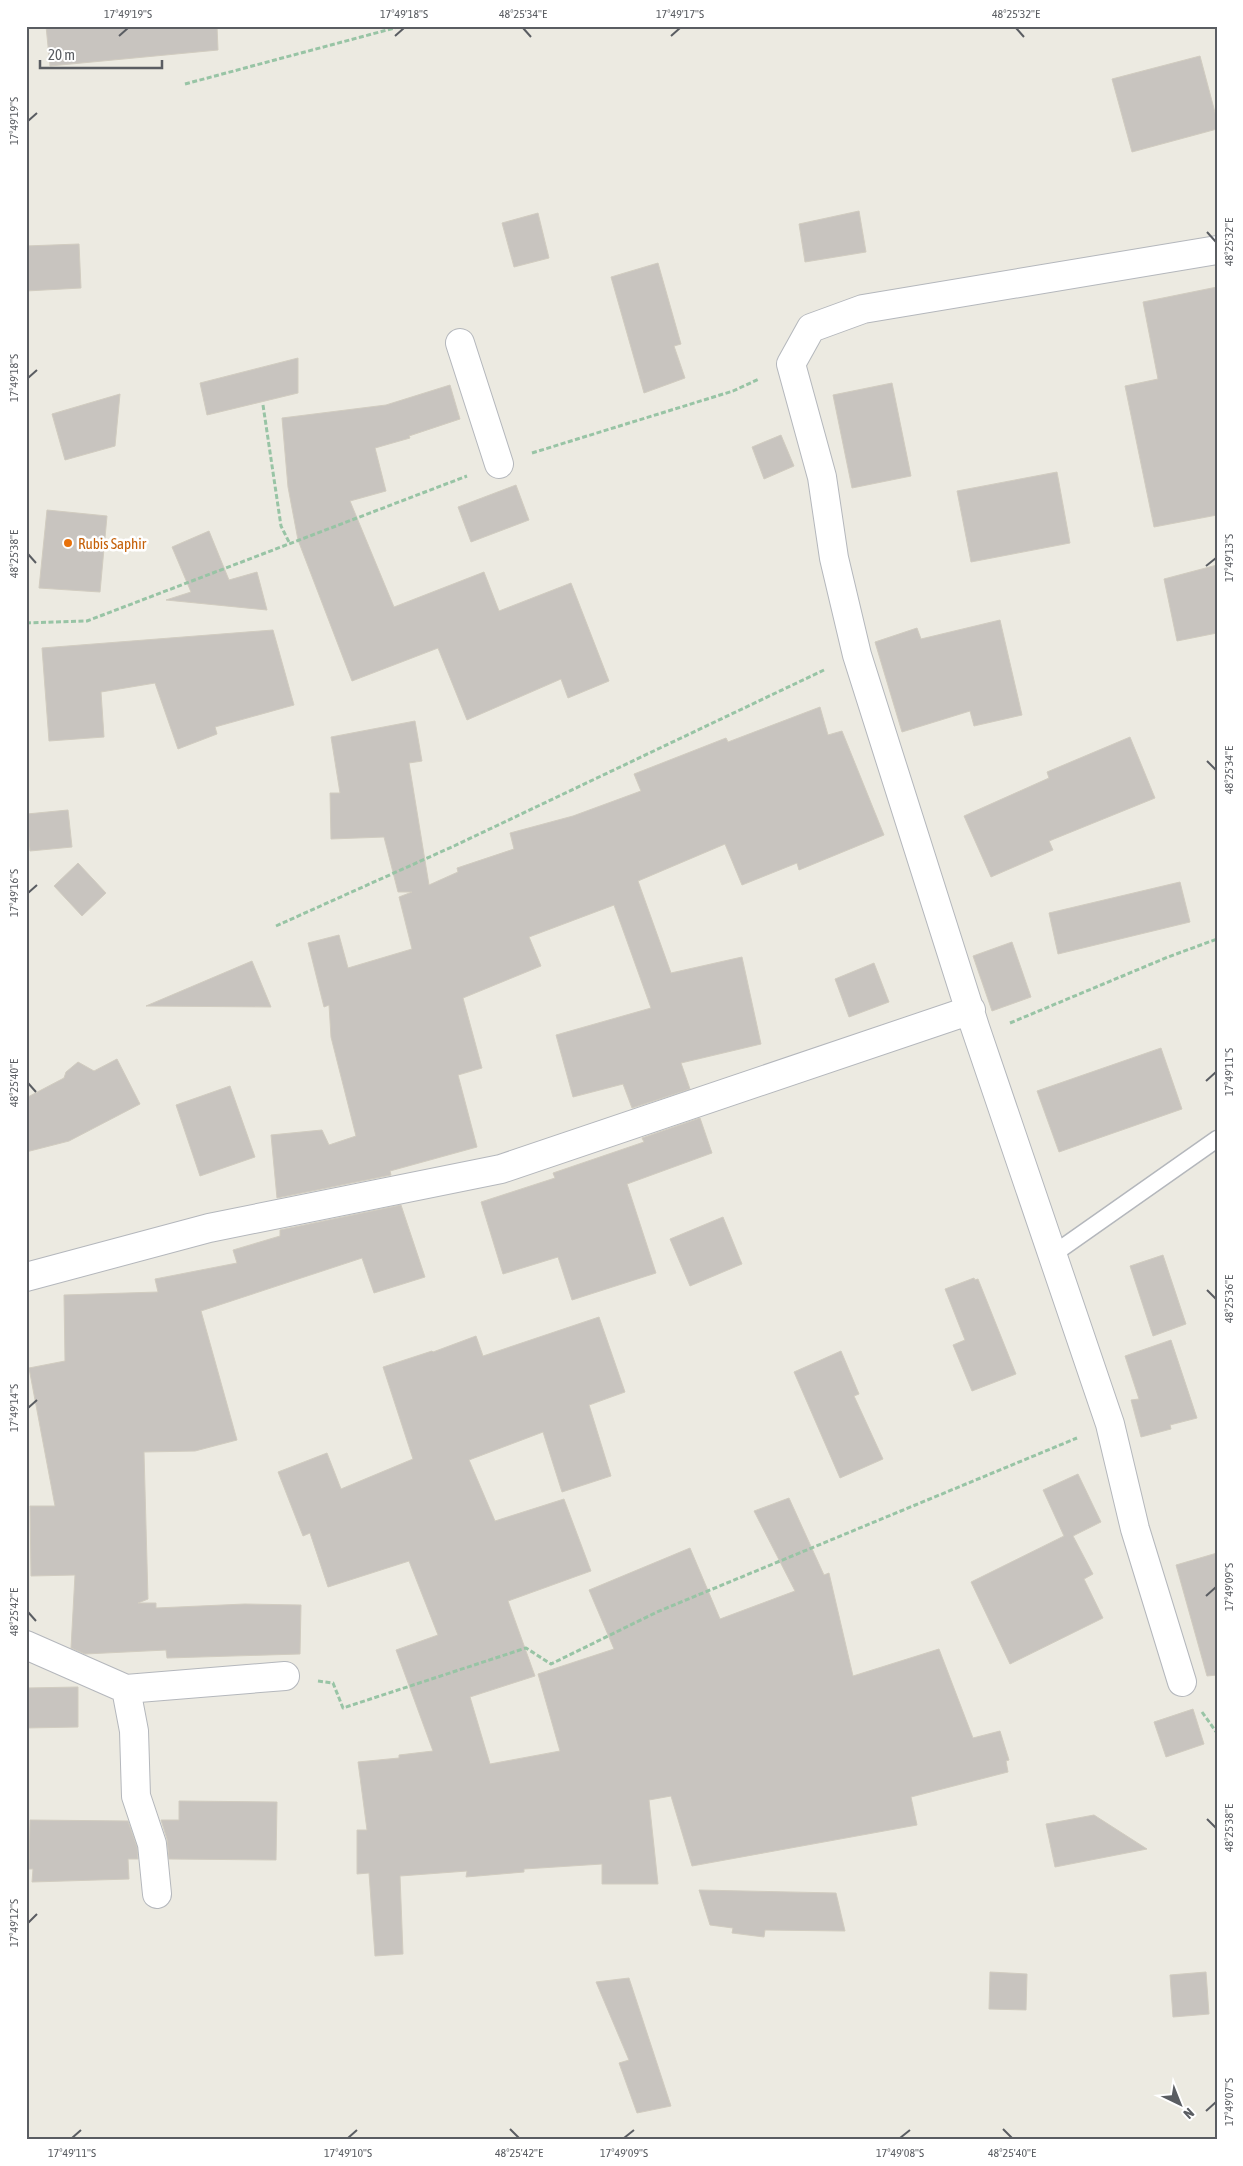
<svg xmlns="http://www.w3.org/2000/svg" width="1243" height="2166" font-family="'Asap Condensed',sans-serif">
  <style>
    .building { fill: #c8c4bf; stroke: #d1ccc0 }
    .lines { fill: none; stroke-linecap: round; stroke-linejoin: round }
    .service-casing { stroke: #b4b7bc; stroke-width: 19 }
    .minor-casing { stroke: #b4b7bc; stroke-width: 30 }
    .path { stroke: #98c4a5; stroke-width: 3; stroke-dasharray: 5 2.5; stroke-linecap: butt }
    .service { stroke: #fff; stroke-width: 16 }
    .minor { stroke: #fff; stroke-width: 28 }
    .ticks { fill: none; stroke: #5a5d62; stroke-width: 2 }
    .food-dot { fill: #e8710a; stroke: #fff; stroke-width: 2 }
    .labels { text-anchor: middle; dominant-baseline: central; stroke-width: 5; stroke-linejoin: round; paint-order: stroke }
    .food-label { font-size: 15px; fill: #c56008; stroke: #fff; text-anchor: start }
    .neatline { fill: none; stroke: #5a5d62; stroke-width: 2 }
    .ticks-label { font-size: 12px; text-anchor: middle; fill: #5a5d62 }
  </style>
  <rect width="100%" height="100%" fill="#eceae1"/>
  <!-- building -->
  <path class="building" d="M 46,26 L 217,26 L 218,50 L 50,66 Z
    M 1200,56 L 1217,120 L 1217,129 L 1132,152 L 1112,79 Z
    M 859,211 L 866,252 L 805,262 L 799,224 Z
    M 538,213 L 549,258 L 514,267 L 502,223 Z
    M 79,244 L 81,288 L 26,291 L 26,246 Z
    M 658,263 L 681,344 L 674,346 L 685,378 L 644,393 L 611,277 Z
    M 1217,287 L 1217,515 L 1154,527 L 1125,386 L 1158,379 L 1143,302 Z
    M 298,358 L 298,393 L 207,415 L 200,383 Z
    M 892,383 L 911,476 L 852,488 L 833,395 Z
    M 450,385 L 460,419 L 409,436 L 410,438 L 375,448 L 386,491 L 350,501 L 394,607 L 484,572 L 499,611 L 571,583 L 609,681 L 568,698 L 561,679 L 467,720 L 438,648 L 352,681 L 298,540 L 288,487 L 282,418 L 386,405 Z
    M 120,394 L 115,446 L 65,460 L 52,414 Z
    M 781,435 L 794,466 L 764,479 L 752,447 Z
    M 1057,472 L 1070,543 L 971,562 L 957,491 Z
    M 516,485 L 529,520 L 471,542 L 458,507 Z
    M 47,510 L 107,516 L 100,592 L 39,588 Z
    M 209,531 L 229,580 L 257,572 L 267,610 L 166,600 L 191,592 L 172,547 Z
    M 1217,565 L 1217,633 L 1177,641 L 1164,579 Z
    M 1000,620 L 1022,715 L 974,726 L 970,711 L 902,732 L 875,642 L 917,628 L 921,639 Z
    M 273,630 L 294,705 L 215,727 L 217,734 L 178,749 L 155,683 L 101,692 L 104,737 L 49,741 L 42,648 Z
    M 820,707 L 828,735 L 842,731 L 884,835 L 799,870 L 797,863 L 742,885 L 725,844 L 638,881 L 671,973 L 742,957 L 761,1044 L 681,1063 L 690,1089 L 632,1108 L 623,1084 L 573,1097 L 556,1035 L 651,1008 L 614,905 L 529,937 L 541,966 L 463,998 L 482,1068 L 458,1075 L 477,1147 L 390,1171 L 391,1175 L 277,1198 L 271,1135 L 322,1130 L 329,1145 L 356,1136 L 331,1037 L 329,1005 L 324,1007 L 308,943 L 339,935 L 348,968 L 412,949 L 399,897 L 412,892 L 398,892 L 384,837 L 331,839 L 330,793 L 340,793 L 331,737 L 415,721 L 422,761 L 409,763 L 429,885 L 458,872 L 457,868 L 514,849 L 510,833 L 573,816 L 641,791 L 634,774 L 726,738 L 728,742 Z
    M 1130,737 L 1155,798 L 1049,841 L 1053,850 L 991,877 L 964,816 L 1049,778 L 1047,772 Z
    M 68,810 L 72,847 L 30,851 L 27,814 Z
    M 78,863 L 106,893 L 82,916 L 54,886 Z
    M 1180,882 L 1190,922 L 1058,954 L 1049,913 Z
    M 1012,942 L 1031,997 L 992,1011 L 973,956 Z
    M 252,961 L 271,1007 L 146,1006 Z
    M 874,963 L 889,1002 L 849,1017 L 835,979 Z
    M 1161,1048 L 1182,1109 L 1059,1152 L 1037,1091 Z
    M 117,1059 L 140,1104 L 69,1141 L 26,1152 L 26,1098 L 64,1078 L 66,1072 L 78,1062 L 94,1071 Z
    M 230,1086 L 255,1157 L 200,1176 L 176,1105 Z
    M 700,1118 L 712,1153 L 627,1184 L 656,1273 L 572,1300 L 558,1257 L 503,1274 L 481,1202 L 555,1178 L 553,1173 L 644,1142 L 642,1138 Z
    M 401,1205 L 425,1277 L 374,1293 L 362,1258 L 201,1311 L 237,1440 L 195,1451 L 144,1452 L 148,1599 L 138,1603 L 156,1603 L 156,1608 L 245,1604 L 301,1605 L 300,1654 L 167,1658 L 166,1650 L 85,1654 L 71,1648 L 75,1575 L 31,1576 L 30,1506 L 55,1506 L 29,1368 L 65,1361 L 64,1295 L 158,1292 L 155,1279 L 237,1263 L 233,1250 L 280,1236 L 280,1230 Z
    M 723,1217 L 742,1264 L 690,1286 L 670,1239 Z
    M 1163,1255 L 1186,1324 L 1153,1336 L 1130,1266 Z
    M 974,1278 L 975,1280 L 978,1279 L 1016,1374 L 972,1391 L 953,1345 L 965,1340 L 945,1289 Z
    M 599,1317 L 625,1392 L 589,1405 L 611,1476 L 562,1492 L 543,1432 L 469,1460 L 495,1521 L 564,1499 L 591,1571 L 508,1601 L 535,1676 L 470,1697 L 490,1764 L 560,1751 L 538,1674 L 614,1649 L 589,1590 L 690,1548 L 720,1619 L 795,1591 L 754,1511 L 789,1498 L 824,1575 L 829,1573 L 853,1676 L 939,1649 L 973,1738 L 1000,1731 L 1009,1760 L 1006,1761 L 1008,1772 L 911,1797 L 917,1825 L 692,1866 L 671,1796 L 649,1800 L 658,1884 L 602,1884 L 602,1864 L 524,1869 L 524,1872 L 466,1877 L 467,1871 L 400,1876 L 403,1954 L 375,1956 L 369,1873 L 357,1874 L 357,1830 L 367,1830 L 358,1762 L 399,1758 L 399,1755 L 433,1751 L 396,1650 L 438,1635 L 409,1561 L 328,1587 L 310,1533 L 303,1536 L 278,1472 L 327,1453 L 341,1489 L 413,1459 L 383,1367 L 432,1351 L 433,1352 L 476,1336 L 483,1356 Z
    M 1171,1340 L 1197,1418 L 1170,1425 L 1171,1429 L 1141,1437 L 1131,1400 L 1139,1399 L 1125,1356 Z
    M 841,1351 L 859,1394 L 854,1396 L 883,1459 L 840,1478 L 794,1372 Z
    M 1078,1474 L 1101,1522 L 1073,1536 L 1093,1574 L 1084,1579 L 1103,1618 L 1010,1664 L 971,1582 L 1064,1536 L 1043,1490 Z
    M 1217,1553 L 1217,1675 L 1207,1676 L 1176,1565 Z
    M 78,1687 L 78,1727 L 26,1728 L 27,1688 Z
    M 1193,1709 L 1204,1744 L 1166,1757 L 1154,1722 Z
    M 179,1801 L 277,1802 L 276,1860 L 169,1859 L 167,1839 L 161,1820 L 179,1820 Z
    M 1094,1815 L 1147,1849 L 1055,1867 L 1046,1824 Z
    M 30,1820 L 128,1821 L 137,1847 L 138,1859 L 128,1859 L 129,1879 L 32,1882 L 33,1869 L 29,1869 Z
    M 699,1890 L 836,1893 L 845,1931 L 765,1930 L 764,1937 L 732,1933 L 733,1928 L 710,1925 Z
    M 990,1972 L 1027,1974 L 1026,2010 L 989,2009 Z
    M 1206,1972 L 1209,2014 L 1173,2017 L 1170,1975 Z
    M 629,1978 L 671,2106 L 637,2113 L 619,2063 L 629,2060 L 596,1982 Z"/>
  <g class="lines">
    <defs>
      <path id="service" d="M 1052,1255 L 1217,1139"/>
      <path id="minor" d="M 460,343 L 499,464
        M 26,1277 L 209,1228 L 501,1169 L 971,1010
        M 26,1645 L 126,1689 L 285,1676
        M 1182,1682 L 1135,1529 L 1110,1424 L 975,1027 L 857,655 L 834,558 L 822,477 L 791,364 L 811,328 L 863,309 L 1217,250
        M 126,1689 L 134,1731 L 136,1796 L 152,1844 L 157,1894"/>
    </defs>
    <!-- service casing -->
    <use href="#service" class="service-casing"/>
    <!-- minor casing -->
    <use href="#minor" class="minor-casing"/>
    <!-- path -->
    <path class="path" d="M 185,84 L 402,26
      M 263,405 L 281,526 L 290,544
      M 532,453 L 733,391 L 759,379
      M 26,623 L 87,621 L 467,476
      M 276,926 L 454,846 L 824,670
      M 1010,1023 L 1168,957 L 1217,939
      M 318,1681 L 333,1683 L 343,1708 L 526,1648 L 551,1664 L 657,1612 L 1077,1438
      M 1202,1712 L 1217,1733"/>
    <!-- service -->
    <use href="#service" class="service"/>
    <!-- minor -->
    <use href="#minor" class="minor"/>
  </g>
  <!-- ticks -->
  <path class="ticks" d="M 523,28 L 531,37M 1016,28 L 1024,37M 119,36 L 128,28M 395,36 L 404,28M 671,36 L 680,28M 28,121 L 37,113M 1207,232 L 1216,242M 28,378 L 37,370M 28,554 L 36,563M 1206,566 L 1216,558M 1207,761 L 1216,770M 28,893 L 37,885M 1206,1081 L 1216,1072M 28,1083 L 36,1092M 1207,1290 L 1216,1299M 28,1408 L 37,1400M 1206,1596 L 1216,1587M 28,1612 L 36,1621M 1207,1819 L 1216,1828M 28,1923 L 37,1914M 1206,2111 L 1216,2102M 510,2129 L 519,2138M 1003,2129 L 1012,2138M 72,2138 L 81,2130M 348,2138 L 357,2130M 624,2138 L 634,2130M 900,2138 L 910,2130"/>
  <!-- markers -->
  <circle class="food-dot" cx="68" cy="543" r="5"/>
  <g class="labels">
    <!-- food labels -->
    <g class="food-label">
      <text x="78" y="543">Rubis Saphir</text>
    </g>
  </g>
  <!-- border -->
  <rect width="1243" height="2166" fill="none" stroke="#ffffff" stroke-width="55"/>
  <!-- north arrow -->
  <g transform="translate(1180 2104) rotate(137)" stroke="#ffffff" stroke-width="4" paint-order="stroke">
  <path d="M0-4L9 19L0 12L-9 19Z" fill="#5a5d62"/>
  <text y="-8" font-size="14" font-weight="bold" text-anchor="middle" fill="#5a5d62">N</text>
  </g>
  <!-- scale -->
  <path d="M40 60v8h122v-8" fill="none" stroke="#5a5d62" stroke-width="2.5"/>
  <text x="48" y="60" font-size="15" fill="#5a5d62" stroke="#ffffff" stroke-width="4" paint-order="stroke">20 m</text>
  <rect x="28" y="28" width="1188" height="2110" class="neatline"/>
  <g class="ticks-label">
    <text x="128" y="18">17°49'19"S</text>
    <text x="404" y="18">17°49'18"S</text>
    <text x="523" y="18">48°25'34"E</text>
    <text x="680" y="18">17°49'17"S</text>
    <text x="1016" y="18">48°25'32"E</text>
    <text transform="translate(14 121) rotate(-90)" y="4">17°49'19"S</text>
    <text transform="translate(1229 242) rotate(-90)" y="4">48°25'32"E</text>
    <text transform="translate(14 378) rotate(-90)" y="4">17°49'18"S</text>
    <text transform="translate(14 554) rotate(-90)" y="4">48°25'38"E</text>
    <text transform="translate(1229 558) rotate(-90)" y="4">17°49'13"S</text>
    <text transform="translate(1229 770) rotate(-90)" y="4">48°25'34"E</text>
    <text transform="translate(14 893) rotate(-90)" y="4">17°49'16"S</text>
    <text transform="translate(1229 1072) rotate(-90)" y="4">17°49'11"S</text>
    <text transform="translate(14 1083) rotate(-90)" y="4">48°25'40"E</text>
    <text transform="translate(1229 1299) rotate(-90)" y="4">48°25'36"E</text>
    <text transform="translate(14 1408) rotate(-90)" y="4">17°49'14"S</text>
    <text transform="translate(1229 1587) rotate(-90)" y="4">17°49'09"S</text>
    <text transform="translate(14 1612) rotate(-90)" y="4">48°25'42"E</text>
    <text transform="translate(1229 1828) rotate(-90)" y="4">48°25'38"E</text>
    <text transform="translate(14 1923) rotate(-90)" y="4">17°49'12"S</text>
    <text transform="translate(1229 2102) rotate(-90)" y="4">17°49'07"S</text>
    <text x="72" y="2157">17°49'11"S</text>
    <text x="348" y="2157">17°49'10"S</text>
    <text x="519" y="2157">48°25'42"E</text>
    <text x="624" y="2157">17°49'09"S</text>
    <text x="900" y="2157">17°49'08"S</text>
    <text x="1012" y="2157">48°25'40"E</text>
  </g>
</svg>
